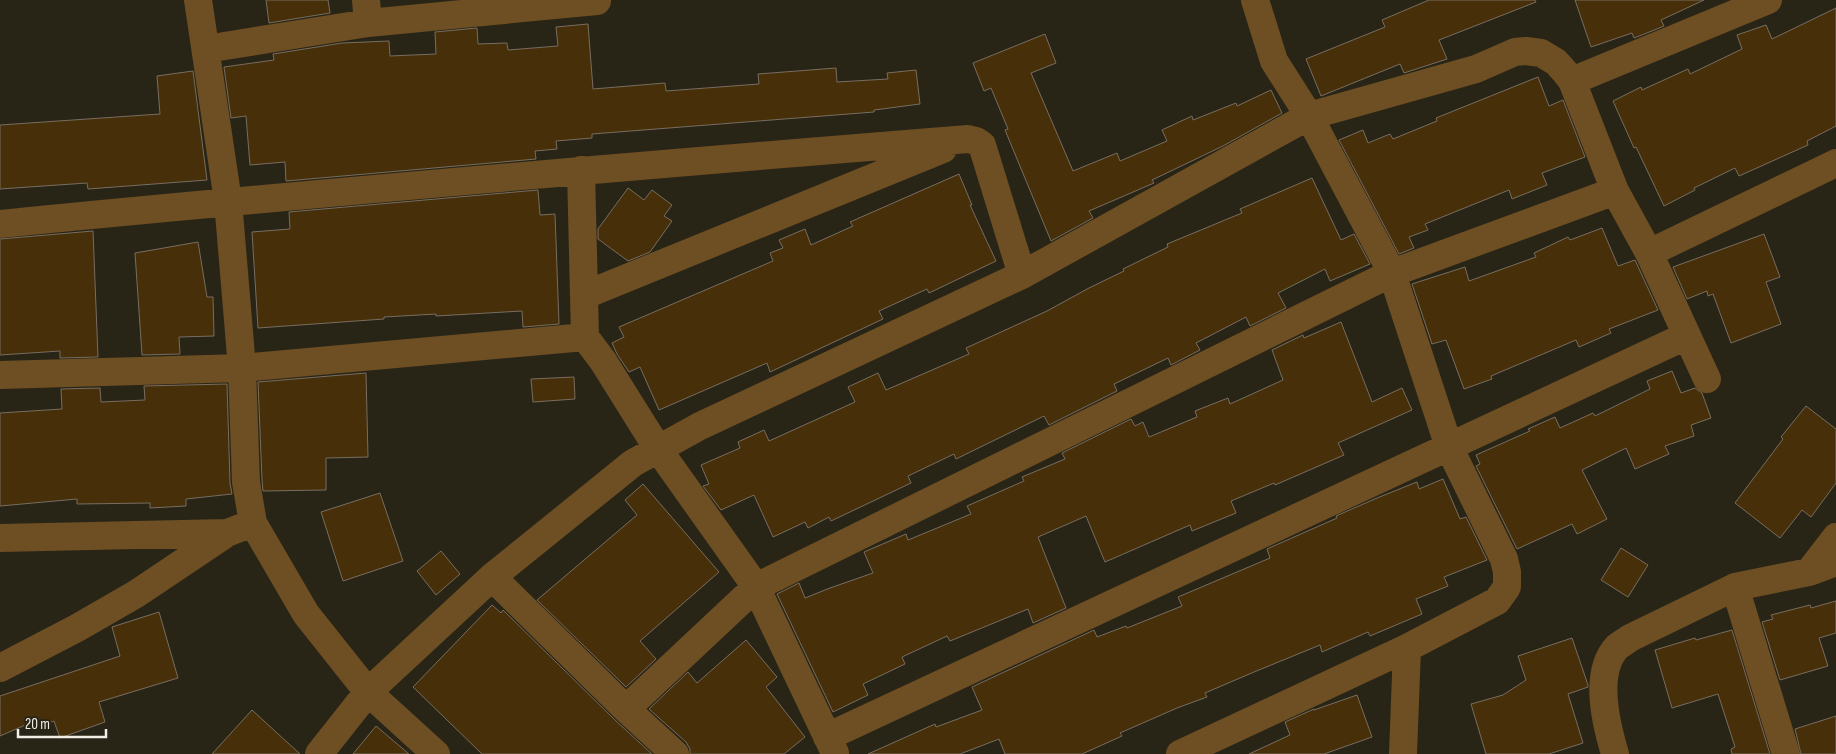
<svg xmlns="http://www.w3.org/2000/svg" width="1836" height="754" font-family="'Sofia Sans Condensed',sans-serif">
  <style>
    .building { fill: #472f0a; stroke: #786d5f }
    .lines { fill: none; stroke-linecap: round; stroke-linejoin: round }
    .minor { stroke: #6e4e23; stroke-width: 28 }
  </style>
  <rect width="100%" height="100%" fill="#282517"/>
  <!-- building -->
  <path class="building" d="M 266,0 L 328,0 L 330,13 L 269,23 Z
    M 1429,0 L 1535,0 L 1536,2 L 1439,40 L 1447,59 L 1404,73 L 1400,64 L 1321,96 L 1306,59 L 1385,27 L 1382,20 Z
    M 1575,0 L 1704,0 L 1661,20 L 1664,26 L 1657,29 L 1634,38 L 1632,33 L 1591,47 Z
    M 1836,8 L 1836,126 L 1807,141 L 1808,145 L 1739,176 L 1735,168 L 1694,188 L 1695,190 L 1664,206 L 1636,147 L 1634,148 L 1613,101 L 1641,87 L 1642,90 L 1688,69 L 1690,74 L 1742,49 L 1737,35 L 1766,25 L 1772,39 Z
    M 588,24 L 593,89 L 665,83 L 666,91 L 759,84 L 758,74 L 836,68 L 837,82 L 888,79 L 887,73 L 916,70 L 920,104 L 874,110 L 874,112 L 592,134 L 592,138 L 556,141 L 557,149 L 535,151 L 536,159 L 286,181 L 285,162 L 250,165 L 246,116 L 231,118 L 224,67 L 274,60 L 273,54 L 342,43 L 389,41 L 390,56 L 436,54 L 435,32 L 477,28 L 478,44 L 507,43 L 508,50 L 558,46 L 556,27 Z
    M 1045,34 L 1056,63 L 1031,73 L 1073,171 L 1117,153 L 1120,161 L 1167,141 L 1162,130 L 1192,116 L 1193,120 L 1236,103 L 1237,106 L 1271,90 L 1282,113 L 1223,146 L 1152,180 L 1154,183 L 1089,211 L 1093,218 L 1051,241 L 1005,130 L 1008,129 L 991,88 L 984,91 L 973,63 Z
    M 193,71 L 207,180 L 88,189 L 87,183 L 0,189 L 0,125 L 160,114 L 157,76 Z
    M 1538,77 L 1549,106 L 1563,100 L 1585,157 L 1542,173 L 1547,185 L 1512,199 L 1509,190 L 1425,224 L 1428,230 L 1409,237 L 1414,248 L 1399,254 L 1339,140 L 1363,130 L 1368,143 L 1390,134 L 1393,139 L 1437,121 L 1436,118 Z
    M 959,174 L 972,205 L 970,205 L 996,261 L 929,293 L 927,289 L 879,311 L 883,319 L 770,372 L 767,363 L 659,410 L 640,367 L 629,372 L 617,354 L 612,343 L 624,337 L 619,327 L 773,261 L 770,253 L 783,248 L 779,240 L 805,229 L 811,245 L 853,226 L 850,222 Z
    M 1312,178 L 1341,240 L 1354,234 L 1370,264 L 1330,281 L 1325,269 L 1278,293 L 1286,308 L 1250,326 L 1246,317 L 1196,343 L 1200,350 L 1171,365 L 1168,358 L 1114,384 L 1117,391 L 1049,425 L 1044,416 L 956,459 L 954,454 L 908,476 L 911,483 L 831,521 L 829,517 L 808,528 L 805,522 L 773,537 L 754,495 L 721,510 L 703,486 L 709,484 L 701,465 L 740,448 L 738,442 L 764,430 L 769,441 L 855,402 L 848,387 L 878,373 L 886,390 L 969,354 L 966,348 L 1047,311 L 1089,288 L 1124,271 L 1123,269 L 1168,247 L 1167,244 L 1242,213 L 1240,209 Z
    M 628,188 L 644,200 L 652,190 L 672,205 L 664,216 L 672,221 L 650,252 L 628,261 L 598,239 L 598,229 Z
    M 538,190 L 540,215 L 555,214 L 559,324 L 523,327 L 522,311 L 436,316 L 436,314 L 384,317 L 384,319 L 258,328 L 252,232 L 290,229 L 289,212 Z
    M 1602,228 L 1618,266 L 1635,260 L 1658,310 L 1609,329 L 1611,333 L 1579,347 L 1576,340 L 1491,376 L 1492,379 L 1464,389 L 1446,340 L 1432,344 L 1412,284 L 1465,267 L 1469,281 L 1536,257 L 1534,253 L 1568,237 L 1570,240 Z
    M 93,231 L 98,357 L 60,358 L 60,351 L 0,355 L 0,239 Z
    M 1764,234 L 1780,277 L 1766,282 L 1781,324 L 1731,343 L 1713,294 L 1708,296 L 1707,291 L 1687,299 L 1673,267 Z
    M 198,242 L 207,297 L 213,297 L 214,336 L 179,337 L 180,354 L 142,355 L 135,253 Z
    M 1341,322 L 1372,402 L 1402,388 L 1412,410 L 1338,443 L 1344,455 L 1275,485 L 1274,483 L 1231,501 L 1236,513 L 1192,531 L 1190,525 L 1105,562 L 1086,516 L 1038,537 L 1066,608 L 1033,623 L 1028,609 L 950,641 L 947,636 L 902,657 L 905,664 L 863,684 L 868,695 L 833,712 L 777,594 L 799,583 L 805,598 L 830,588 L 873,573 L 864,552 L 906,534 L 908,540 L 971,514 L 967,506 L 1024,481 L 1022,477 L 1065,459 L 1062,453 L 1131,419 L 1135,426 L 1143,422 L 1149,437 L 1197,417 L 1195,411 L 1228,398 L 1230,404 L 1283,380 L 1272,350 L 1303,335 L 1304,338 Z
    M 1672,371 L 1681,393 L 1695,388 L 1702,393 L 1711,418 L 1691,425 L 1694,436 L 1665,446 L 1669,454 L 1635,469 L 1626,448 L 1582,470 L 1607,519 L 1577,534 L 1572,524 L 1517,549 L 1476,466 L 1480,464 L 1476,455 L 1530,431 L 1528,429 L 1555,417 L 1560,428 L 1593,413 L 1595,416 L 1650,389 L 1647,381 Z
    M 366,373 L 368,457 L 326,458 L 326,490 L 263,491 L 262,480 L 258,382 Z
    M 574,377 L 575,399 L 533,402 L 531,379 Z
    M 227,384 L 230,483 L 232,494 L 186,499 L 186,506 L 150,508 L 150,503 L 77,504 L 77,499 L 0,506 L 0,413 L 62,409 L 61,389 L 100,388 L 101,402 L 145,400 L 144,386 Z
    M 1806,406 L 1836,429 L 1836,483 L 1811,517 L 1802,510 L 1780,538 L 1735,503 L 1783,439 L 1781,437 Z
    M 1443,479 L 1460,519 L 1466,517 L 1487,560 L 1444,577 L 1448,586 L 1416,599 L 1422,614 L 1370,636 L 1368,632 L 1322,652 L 1320,645 L 1254,672 L 1205,693 L 1207,697 L 1177,708 L 1120,733 L 1122,736 L 1082,754 L 1005,754 L 999,739 L 960,754 L 868,754 L 935,724 L 936,727 L 982,710 L 972,687 L 1094,630 L 1097,637 L 1126,626 L 1127,628 L 1182,606 L 1178,597 L 1270,558 L 1267,549 L 1337,518 L 1336,516 L 1377,498 L 1417,482 L 1419,489 Z
    M 643,484 L 719,572 L 640,641 L 656,659 L 626,687 L 537,600 L 637,515 L 625,500 Z
    M 380,493 L 403,561 L 343,581 L 321,512 Z
    M 1621,548 L 1648,565 L 1628,597 L 1601,580 Z
    M 441,551 L 460,574 L 436,595 L 417,571 Z
    M 1836,601 L 1836,633 L 1819,638 L 1828,666 L 1780,680 L 1762,622 L 1773,619 L 1771,615 L 1810,605 L 1811,608 Z
    M 492,605 L 501,613 L 503,610 L 615,720 L 652,754 L 482,754 L 413,687 Z
    M 159,612 L 178,678 L 99,702 L 105,722 L 60,738 L 54,721 L 39,727 L 37,720 L 0,736 L 0,696 L 120,656 L 112,627 Z
    M 1732,630 L 1770,754 L 1732,754 L 1731,749 L 1735,747 L 1718,694 L 1672,708 L 1655,650 L 1695,638 L 1696,640 Z
    M 1572,638 L 1588,685 L 1588,687 L 1568,694 L 1583,743 L 1549,754 L 1486,754 L 1471,704 L 1503,695 L 1526,680 L 1518,656 Z
    M 746,640 L 777,677 L 766,687 L 805,737 L 784,754 L 690,754 L 690,749 L 686,742 L 649,709 L 688,672 L 697,683 Z
    M 1357,695 L 1372,737 L 1324,754 L 1249,754 L 1290,735 L 1285,722 L 1314,709 L 1314,710 Z
    M 252,710 L 300,754 L 212,754 Z
    M 1836,716 L 1836,754 L 1801,754 L 1795,729 Z
    M 376,726 L 409,754 L 353,754 Z"/>
  <g class="lines">
    <!-- minor -->
    <path class="minor" d="M 366,0 L 368,23
      M 206,49 L 368,23 L 597,1
      M 1572,81 L 1768,0
      M 581,170 L 585,337 L 603,361 L 658,449 L 756,587 L 835,753
      M 0,224 C 322,192 645,165 968,139 L 976,141 L 982,145 L 1022,275
      M 1649,253 L 1836,163
      M 585,295 L 943,149
      M 0,375 L 242,368 L 585,337
      M 253,523 L 306,614 L 368,692 L 436,754
      M 0,538 L 227,533 L 253,523 L 246,482 L 242,368 L 228,201 L 198,0
      M 1809,572 L 1836,537
      M 492,577 L 626,709 L 675,754
      M 1735,587 L 1786,754
      M 0,668 L 77,628 L 136,594 L 227,533
      M 626,709 L 756,587 L 1392,273 L 1615,191
      M 827,737 L 1686,336
      M 319,754 L 368,692 L 492,577 L 633,463 L 700,426 L 1022,275 L 1309,116 L 1476,69 L 1515,52 L 1526,51 L 1541,53 L 1556,62 L 1565,72 L 1572,81 L 1615,191 L 1649,253 L 1707,379
      M 1180,754 L 1407,648 L 1497,601 L 1507,587 L 1507,572 L 1504,559 L 1449,447 L 1392,273 L 1309,116 L 1274,61 L 1255,0
      M 1403,754 L 1407,648
      M 1615,754 C 1606,724 1593,673 1617,647 C 1621,644 1626,641 1630,638 L 1735,587 L 1809,572 L 1836,562"/>
  </g>
  <!-- scale -->
  <path d="M18 729v8h88v-8" fill="none" stroke="#f0eee5" stroke-width="2.5"/>
  <text x="25" y="729" font-size="15" fill="#f0eee5" stroke="#282517" stroke-width="4" paint-order="stroke">20 m</text>
</svg>
